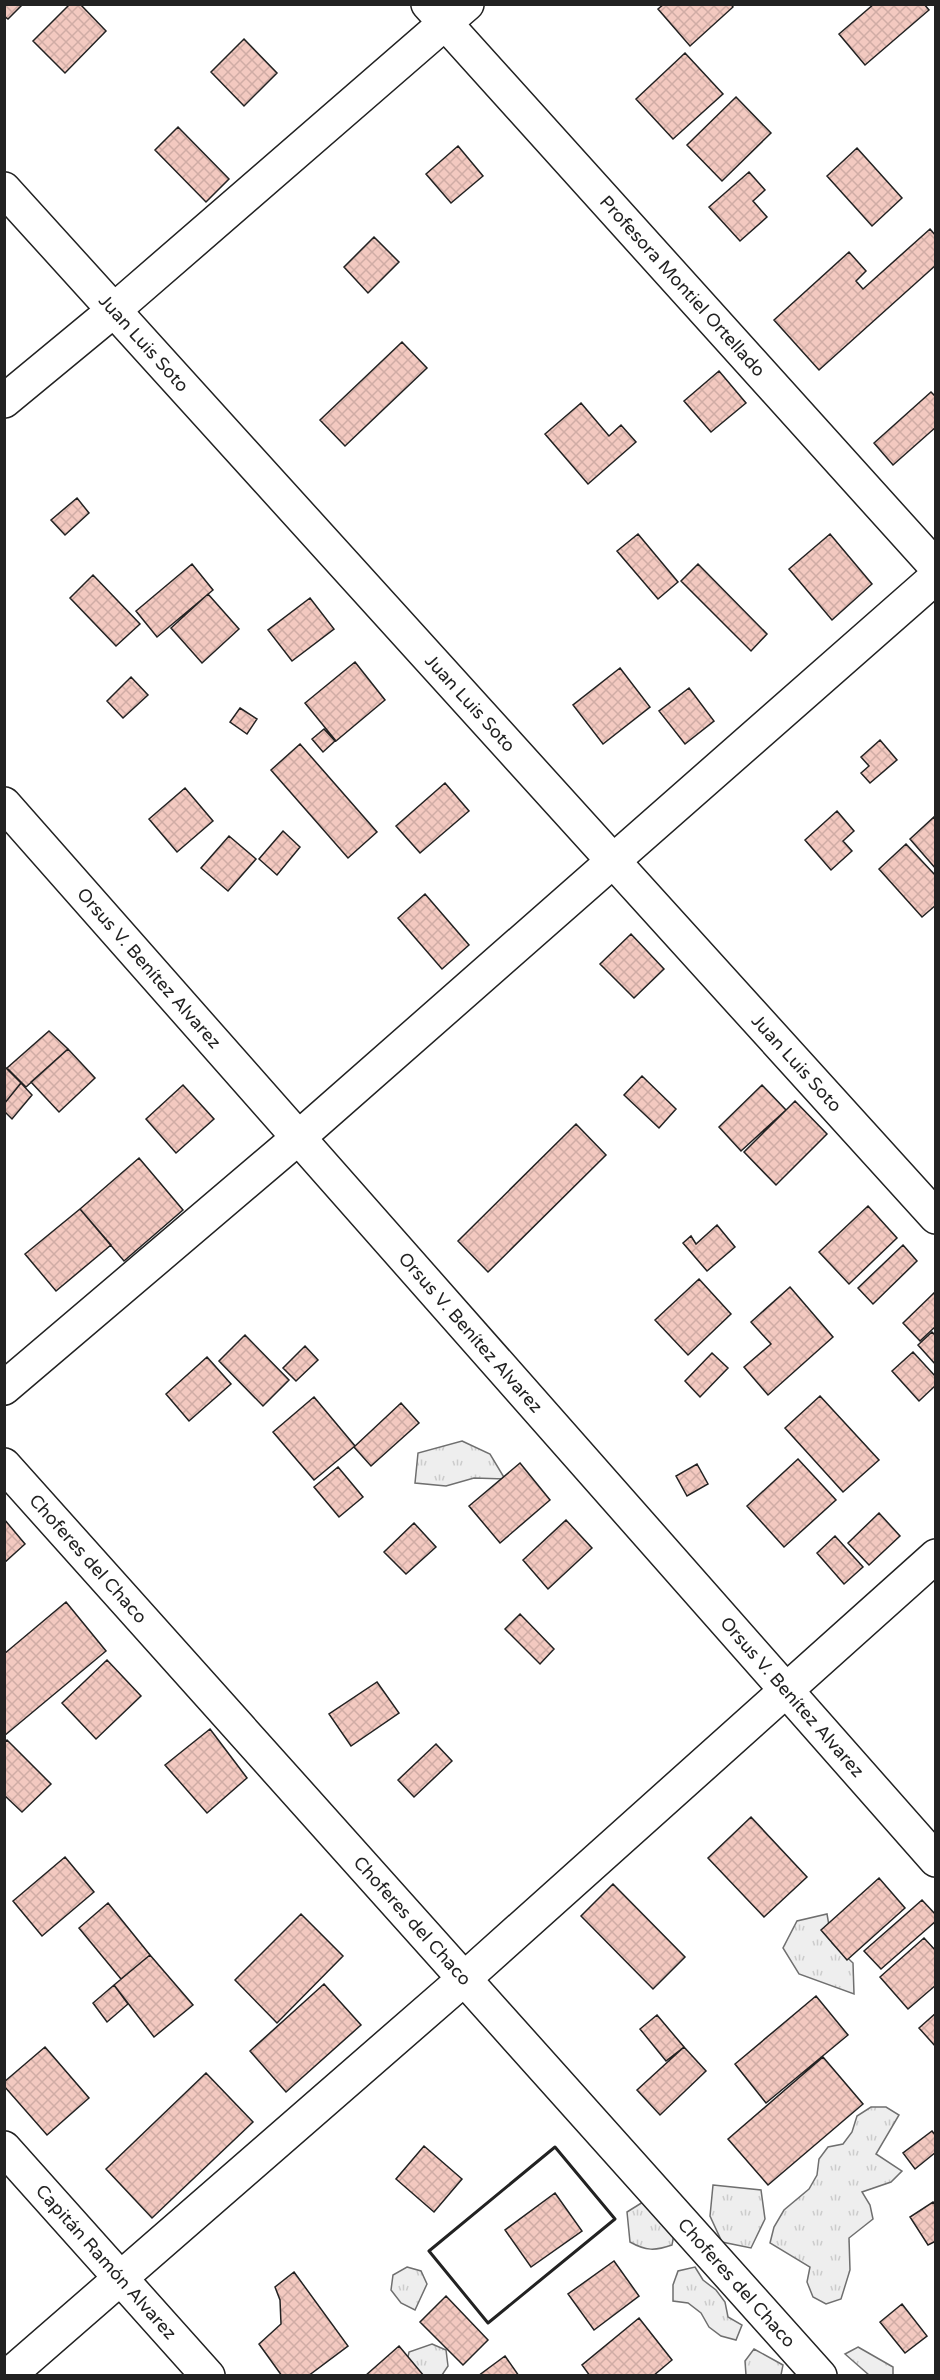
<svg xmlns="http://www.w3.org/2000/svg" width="940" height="2380" font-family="'Varela Round',sans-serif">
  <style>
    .grass { fill: url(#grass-tufts); stroke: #6f6f6f; stroke-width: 1.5 }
    .building { fill: url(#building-cross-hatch); stroke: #222; stroke-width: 1.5 }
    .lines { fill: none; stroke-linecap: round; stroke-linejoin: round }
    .minor-casing { stroke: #222; stroke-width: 36 }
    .minor { stroke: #fff; stroke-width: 33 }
    .wall { stroke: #222; stroke-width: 3 }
    .labels { text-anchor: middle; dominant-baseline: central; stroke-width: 4.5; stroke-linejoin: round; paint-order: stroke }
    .street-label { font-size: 18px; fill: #222; stroke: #fff }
  </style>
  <defs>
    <pattern id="grass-tufts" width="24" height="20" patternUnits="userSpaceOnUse" patternTransform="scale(1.5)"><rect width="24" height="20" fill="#eee"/><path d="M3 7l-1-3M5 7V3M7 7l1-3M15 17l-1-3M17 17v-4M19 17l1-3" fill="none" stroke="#ccc"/></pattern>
    <pattern id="building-cross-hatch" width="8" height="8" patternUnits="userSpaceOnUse" patternTransform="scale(1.5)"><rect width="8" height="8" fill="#f3c9c0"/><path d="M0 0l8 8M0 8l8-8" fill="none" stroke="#d0aca5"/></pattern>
  </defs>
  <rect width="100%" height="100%" fill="#fff"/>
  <!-- grass -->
  <path class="grass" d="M 462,1441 L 490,1454 L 505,1479 L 474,1478 L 446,1486 L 415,1483 L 418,1453 Z
    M 827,1914 L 832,1943 L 853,1963 L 854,1994 L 799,1974 L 783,1948 L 797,1921 Z
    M 871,2107 L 886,2107 L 899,2115 L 876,2154 L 902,2171 L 891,2182 L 862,2192 L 870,2205 L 873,2219 L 849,2238 L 850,2270 L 841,2299 L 826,2304 L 813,2297 L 807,2282 L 810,2267 L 770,2243 L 774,2227 L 784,2210 L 809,2189 L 817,2175 L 819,2159 L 828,2147 L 843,2144 L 852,2132 L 857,2116 Z
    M 713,2185 L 761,2190 L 765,2219 L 751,2248 L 722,2242 L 710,2216 Z
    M 643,2202 L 675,2229 L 672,2245 C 655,2251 646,2251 630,2242 L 627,2212 Z
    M 407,2267 L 421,2271 L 427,2284 L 415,2310 L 401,2303 L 391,2290 L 393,2275 Z
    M 695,2267 L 703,2280 L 716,2290 L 725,2302 L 728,2317 L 742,2325 L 736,2340 L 721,2336 L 709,2327 L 701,2313 L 688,2303 L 673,2301 L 673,2285 L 678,2271 Z
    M 432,2344 L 446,2350 L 448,2366 L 442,2375 L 409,2375 L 406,2367 L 409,2352 Z
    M 858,2347 L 893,2367 L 893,2375 L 869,2375 L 845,2354 Z
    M 754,2349 L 783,2365 L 781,2375 L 746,2375 L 745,2361 Z"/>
  <!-- building -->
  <path class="building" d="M 4,4 L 23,4 L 8,19 L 4,16 Z
    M 70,4 L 80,4 L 106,31 L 65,73 L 33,41 Z
    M 664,4 L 731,4 L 733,7 L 690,46 L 658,9 Z
    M 874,4 L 924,4 L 929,10 L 865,65 L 839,34 Z
    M 244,39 L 277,73 L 244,106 L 211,72 Z
    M 685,53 L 723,94 L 673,139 L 636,99 Z
    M 736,97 L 771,133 L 722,181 L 687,145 Z
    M 178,127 L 229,179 L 206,202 L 155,150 Z
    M 458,146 L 483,176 L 451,203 L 426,174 Z
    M 857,148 L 902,198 L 872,226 L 827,176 Z
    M 749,172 L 765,190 L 753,201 L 767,217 L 740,241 L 709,207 Z
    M 930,229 L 936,236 L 936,265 L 819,370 L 774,320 L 849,252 L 866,271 L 856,281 L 863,289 Z
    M 374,237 L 399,262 L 368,293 L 344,267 Z
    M 402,342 L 427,368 L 345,446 L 320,420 Z
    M 719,371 L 746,403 L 711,432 L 684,401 Z
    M 931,392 L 936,397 L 936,427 L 893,465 L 874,443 Z
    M 581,403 L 609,436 L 621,425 L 636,442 L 588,484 L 545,434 Z
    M 77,498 L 89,513 L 65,535 L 51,520 Z
    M 638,534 L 678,582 L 658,599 L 617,551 Z
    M 830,534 L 872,584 L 832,620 L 789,569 Z
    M 192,564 L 213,590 L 157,637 L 136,611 Z
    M 698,564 L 767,634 L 751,651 L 681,581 Z
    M 93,575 L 140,624 L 116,646 L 70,598 Z
    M 208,594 L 239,629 L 202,663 L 171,628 Z
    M 310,598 L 334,629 L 292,661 L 268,630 Z
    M 355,662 L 385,700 L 336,741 L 305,703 Z
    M 620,668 L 650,707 L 603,744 L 573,705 Z
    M 131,677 L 148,695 L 123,718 L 107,701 Z
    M 689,688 L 714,721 L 685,744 L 659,711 Z
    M 240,708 L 257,719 L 247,734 L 230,722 Z
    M 324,729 L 335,741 L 323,752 L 312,739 Z
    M 880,740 L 897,760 L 870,783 L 861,773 L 869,766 L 861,757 Z
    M 300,744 L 377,832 L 348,858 L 271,770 Z
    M 445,783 L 469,811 L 420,853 L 396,826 Z
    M 185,788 L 213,821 L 177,852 L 149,819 Z
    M 837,811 L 854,831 L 843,841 L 852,851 L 831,870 L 805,840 Z
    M 934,817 L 936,820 L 936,869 L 910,839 Z
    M 283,831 L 300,847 L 277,875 L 259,859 Z
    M 229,836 L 256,859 L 228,891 L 201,868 Z
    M 906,844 L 936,876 L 936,905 L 922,917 L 879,869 Z
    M 425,894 L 469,945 L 442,969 L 398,918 Z
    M 631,934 L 664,969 L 634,998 L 600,964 Z
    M 49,1031 L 68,1049 L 26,1087 L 7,1068 Z
    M 68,1049 L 95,1078 L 59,1112 L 31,1082 Z
    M 4,1066 L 21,1083 L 4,1104 Z
    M 642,1076 L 676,1109 L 659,1128 L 624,1095 Z
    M 21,1083 L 32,1095 L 12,1119 L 4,1111 L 4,1104 Z
    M 183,1085 L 214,1119 L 176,1153 L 146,1119 Z
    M 762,1085 L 786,1110 L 741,1151 L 719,1127 Z
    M 795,1101 L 827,1134 L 776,1185 L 744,1152 Z
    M 576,1124 L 606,1155 L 488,1272 L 458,1241 Z
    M 139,1158 L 183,1210 L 124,1261 L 80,1209 Z
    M 868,1206 L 897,1238 L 849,1284 L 819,1252 Z
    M 80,1209 L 111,1245 L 56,1291 L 25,1254 Z
    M 717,1225 L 735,1247 L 707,1271 L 683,1243 L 691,1236 L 696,1244 Z
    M 903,1245 L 917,1261 L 873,1304 L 858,1288 Z
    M 699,1279 L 731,1314 L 688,1355 L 655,1320 Z
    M 790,1287 L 833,1337 L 768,1395 L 744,1367 L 771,1344 L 751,1322 Z
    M 936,1291 L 936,1326 L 920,1341 L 903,1323 Z
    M 932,1332 L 936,1336 L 936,1365 L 918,1345 Z
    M 245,1335 L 289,1380 L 263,1406 L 219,1361 Z
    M 305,1346 L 318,1360 L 296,1381 L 283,1368 Z
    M 913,1352 L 936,1377 L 936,1385 L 919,1401 L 892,1371 Z
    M 712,1353 L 728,1368 L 700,1397 L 685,1381 Z
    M 207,1357 L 231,1384 L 189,1421 L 166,1394 Z
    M 820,1396 L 879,1460 L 843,1492 L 785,1428 Z
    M 314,1397 L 355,1446 L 314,1480 L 273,1432 Z
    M 401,1403 L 419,1423 L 371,1466 L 354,1447 Z
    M 798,1459 L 836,1500 L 784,1547 L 747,1506 Z
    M 520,1463 L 550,1500 L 500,1543 L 469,1506 Z
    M 697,1464 L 708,1484 L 687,1496 L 676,1476 Z
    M 338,1467 L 363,1497 L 339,1517 L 314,1487 Z
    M 879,1513 L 900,1536 L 869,1565 L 848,1543 Z
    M 4,1519 L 25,1544 L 4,1563 Z
    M 566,1520 L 592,1548 L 548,1589 L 523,1560 Z
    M 414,1523 L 436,1547 L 406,1574 L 384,1552 Z
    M 835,1536 L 863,1567 L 844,1584 L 817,1553 Z
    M 66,1602 L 106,1651 L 4,1736 L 4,1654 Z
    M 520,1614 L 554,1649 L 540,1664 L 505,1629 Z
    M 107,1660 L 141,1696 L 96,1739 L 62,1703 Z
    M 377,1682 L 399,1713 L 351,1746 L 329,1714 Z
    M 210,1729 L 247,1778 L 207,1813 L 165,1765 Z
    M 7,1740 L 51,1784 L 22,1812 L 4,1795 L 4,1743 Z
    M 436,1744 L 452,1761 L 414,1797 L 398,1780 Z
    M 751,1817 L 807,1877 L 764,1917 L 708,1858 Z
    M 65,1857 L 94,1892 L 42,1936 L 13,1901 Z
    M 879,1878 L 905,1908 L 847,1960 L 821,1930 Z
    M 613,1884 L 685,1957 L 653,1989 L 581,1916 Z
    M 922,1900 L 936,1915 L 936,1921 L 881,1969 L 864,1951 Z
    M 108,1903 L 150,1955 L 121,1979 L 79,1928 Z
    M 301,1914 L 343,1956 L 277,2023 L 235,1980 Z
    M 924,1938 L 936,1951 L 936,1985 L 908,2009 L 880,1977 Z
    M 150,1955 L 193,2005 L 154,2037 L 114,1985 Z
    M 324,1984 L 361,2025 L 286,2092 L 250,2051 Z
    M 114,1985 L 128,2004 L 107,2022 L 93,2003 Z
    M 816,1996 L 848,2035 L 766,2103 L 735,2064 Z
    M 936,2013 L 936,2047 L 919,2028 Z
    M 657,2015 L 684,2047 L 666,2061 L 640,2029 Z
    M 45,2047 L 89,2098 L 47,2135 L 4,2086 L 4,2082 Z
    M 684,2047 L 706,2071 L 660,2115 L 637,2090 Z
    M 823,2057 L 863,2104 L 768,2185 L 728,2139 Z
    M 206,2073 L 253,2122 L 152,2218 L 106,2169 Z
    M 932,2131 L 936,2136 L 936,2152 L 915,2169 L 903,2153 Z
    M 424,2146 L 462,2179 L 434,2212 L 396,2179 Z
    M 555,2193 L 582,2231 L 531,2267 L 505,2230 Z
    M 933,2202 L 936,2206 L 936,2241 L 928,2245 L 910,2217 Z
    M 614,2261 L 639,2296 L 594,2330 L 568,2294 Z
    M 294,2272 L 348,2346 L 308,2376 L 282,2376 L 259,2344 L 281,2324 L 280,2300 L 275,2287 Z
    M 446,2296 L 488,2340 L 463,2365 L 420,2322 Z
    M 902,2304 L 927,2336 L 905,2353 L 880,2322 Z
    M 639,2318 L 672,2360 L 653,2376 L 590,2376 L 582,2365 Z
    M 399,2346 L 424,2376 L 365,2376 Z
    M 505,2356 L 519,2376 L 478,2376 Z"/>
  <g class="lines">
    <defs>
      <g id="minor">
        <path id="s1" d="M 428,4 L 936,567"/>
        <path id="s2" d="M 4,189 L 936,1217"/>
        <path d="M 4,401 L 113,311 L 467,4"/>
        <path id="s3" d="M 4,804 L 936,1860"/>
        <path d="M 4,1388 L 298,1138 L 936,577"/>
        <path id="s4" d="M 4,1465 L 820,2376"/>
        <path id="s5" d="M 4,2148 L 208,2376"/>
        <path d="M 8,2376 L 464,1979 L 936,1556"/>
      </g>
    </defs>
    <!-- minor casing -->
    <use href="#minor" class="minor-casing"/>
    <!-- minor -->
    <use href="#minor" class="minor"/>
    <!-- wall -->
    <path class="wall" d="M 555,2147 L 615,2219 L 488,2323 L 429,2251 Z"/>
  </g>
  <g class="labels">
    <!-- street labels -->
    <g class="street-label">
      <text stroke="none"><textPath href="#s1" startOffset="380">Profesora Montiel Ortellado</textPath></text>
      <text stroke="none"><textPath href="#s2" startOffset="208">Juan Luis Soto</textPath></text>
      <text stroke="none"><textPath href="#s2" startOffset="694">Juan Luis Soto</textPath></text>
      <text stroke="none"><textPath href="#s3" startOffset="219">Orsus V. Benítez Alvarez</textPath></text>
      <text stroke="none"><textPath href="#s2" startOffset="1180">Juan Luis Soto</textPath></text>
      <text stroke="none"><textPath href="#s3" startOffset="705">Orsus V. Benítez Alvarez</textPath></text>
      <text stroke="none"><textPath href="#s4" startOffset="126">Choferes del Chaco</textPath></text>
      <text stroke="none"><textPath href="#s3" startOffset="1191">Orsus V. Benítez Alvarez</textPath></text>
      <text stroke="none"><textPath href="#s4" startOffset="612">Choferes del Chaco</textPath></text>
      <text stroke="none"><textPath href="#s5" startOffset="153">Capitán Ramón Alvarez</textPath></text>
      <text stroke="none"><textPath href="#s4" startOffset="1098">Choferes del Chaco</textPath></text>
    </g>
  </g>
  <!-- border -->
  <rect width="940" height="2380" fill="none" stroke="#222222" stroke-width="12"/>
</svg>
